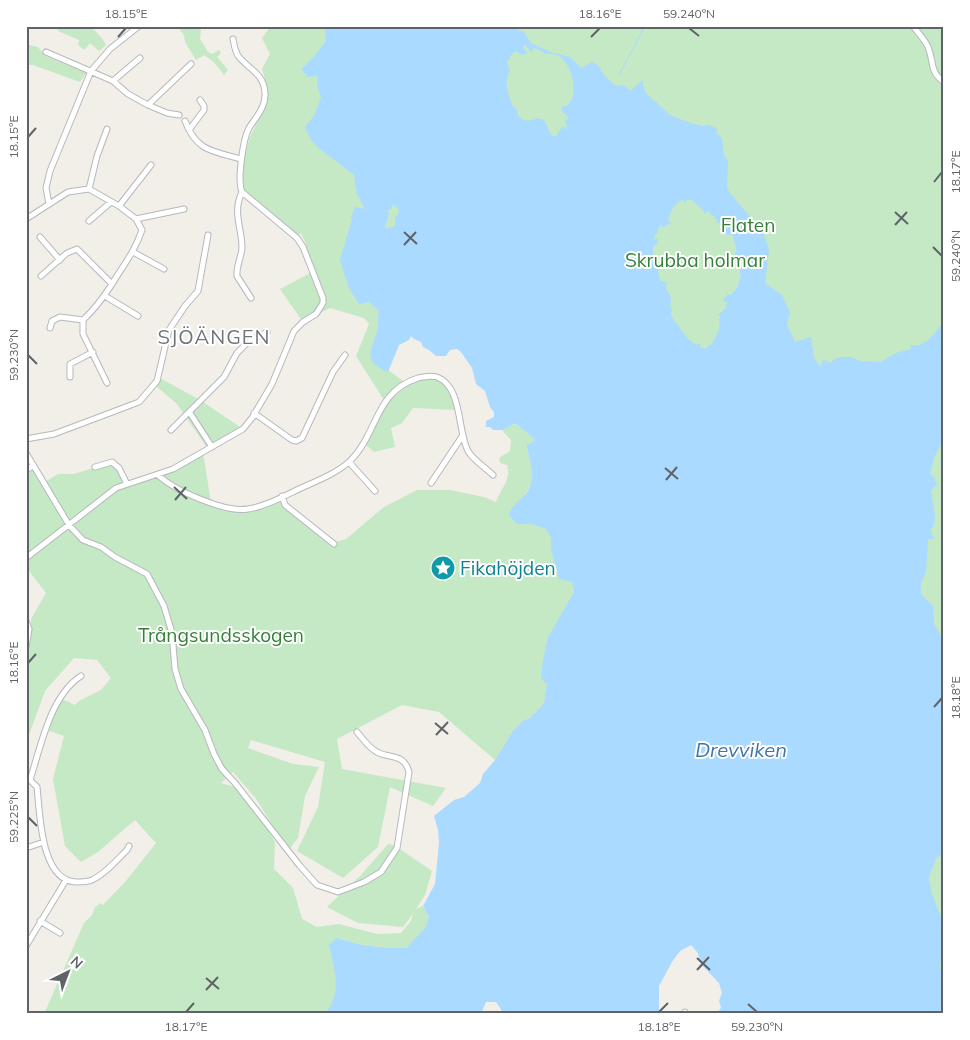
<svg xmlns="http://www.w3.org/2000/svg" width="970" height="1040" font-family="Mulish,sans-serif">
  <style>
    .green { fill: #c5e8c5 }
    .water { fill: #aadaff; fill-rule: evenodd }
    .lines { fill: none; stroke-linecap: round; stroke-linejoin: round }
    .stream { stroke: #aadaff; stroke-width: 1 }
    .minor-casing { stroke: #b5b8bc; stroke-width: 7 }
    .minor { stroke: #fff; stroke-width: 5 }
    .ticks { fill: none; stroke: #5f6368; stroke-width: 2 }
    .labels { text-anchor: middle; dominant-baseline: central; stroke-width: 4; stroke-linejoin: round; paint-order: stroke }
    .park-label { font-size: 19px; fill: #348238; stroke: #fff }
    .culture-label { font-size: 19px; fill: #0d838f; stroke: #fff; text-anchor: start }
    .neighbourhood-label { font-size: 20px; letter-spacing: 1px; fill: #70757a; stroke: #fff }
    .water-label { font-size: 20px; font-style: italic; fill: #4174aa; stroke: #fff }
    .neatline { fill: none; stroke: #5f6368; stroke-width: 2 }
    .ticks-label { font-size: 12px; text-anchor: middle; fill: #5f6368 }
  </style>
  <rect width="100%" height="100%" fill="#f1efe8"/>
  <!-- green -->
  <path class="green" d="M 58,26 C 83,26 92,21 106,45 L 99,51 L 90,43 L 84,50 L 78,45 L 79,40 L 58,31 Z
    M 177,26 L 193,26 L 201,30 L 200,39 L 208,52 L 212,54 L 219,50 L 221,53 L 217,57 L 228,70 L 224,75 L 214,62 L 204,55 L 196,60 L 185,42 L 184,35 Z
    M 271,26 L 944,26 L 944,1014 L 524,228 L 408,301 L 388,370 L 403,381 L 384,400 L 356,356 L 369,324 L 364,318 L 330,308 L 303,322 L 280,289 L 312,272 L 303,247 L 306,244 L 301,233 L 296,237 L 240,187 L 244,160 L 249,139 L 267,103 L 268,91 L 262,69 L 270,54 L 262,38 Z
    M 26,40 L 30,45 L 38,47 L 45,56 L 86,73 L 80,82 L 33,65 L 26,65 Z
    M 428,376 C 449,383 453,388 458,410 L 413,408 L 402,423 L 391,428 L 395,447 L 374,452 L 364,443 L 380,409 L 402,386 Z
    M 158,377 L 200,400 L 243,429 L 208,449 L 177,404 L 154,384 Z
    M 510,424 L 518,425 L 535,440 L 528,445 L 527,448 C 531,465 537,482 524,495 L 611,526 L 544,703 L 530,718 L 522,721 L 512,732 L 495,760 L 439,712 L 402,705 L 337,739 L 342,769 L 446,788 L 433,806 L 390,787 L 378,847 L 343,878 L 297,851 L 318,807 L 325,762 L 251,740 L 248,748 L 293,764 L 319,767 L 305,796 L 298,838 L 288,851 L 257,800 L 233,772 L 221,783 L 238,788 L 254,806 L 275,842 L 274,869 L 293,888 L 302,919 L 317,927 L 339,924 L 377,934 L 401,933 L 411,921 L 413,914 L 403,927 L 358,923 L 327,907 L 360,876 L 388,844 L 394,845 L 432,871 L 425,895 L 416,909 L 423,906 L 429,917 L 425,928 L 406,948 C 381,948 361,946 337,938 L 395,1014 L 44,1014 L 84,923 L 92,915 L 95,907 L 101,903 L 103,905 L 126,881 L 156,843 L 135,820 L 98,852 L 81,862 L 65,846 L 53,779 L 64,736 L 49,731 L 57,706 L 62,699 L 75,705 L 79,701 L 101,690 L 111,678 L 97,660 L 74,658 L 45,691 L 26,743 L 26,653 L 30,638 L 31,619 L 46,593 L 26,567 L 26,561 L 57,535 L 26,558 L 26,470 L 33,466 L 43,483 L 58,474 L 74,474 L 112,462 L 127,484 L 158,475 L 203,452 L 211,503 L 246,510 L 282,496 L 285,505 L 333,543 L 346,539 L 384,507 L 417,490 L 450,490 L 484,497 L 496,502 C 500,490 512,479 507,465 L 500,463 L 499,458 L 510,451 L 511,440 L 502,430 Z"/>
  <!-- water -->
  <path class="water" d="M 325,26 L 515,26 L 518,30 L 524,32 L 531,43 L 553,53 L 570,57 L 581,68 L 592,62 L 599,66 L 604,75 L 616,86 L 624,85 L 630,91 L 643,80 L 643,86 L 646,93 L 670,115 L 693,124 L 702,126 L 708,125 L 718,129 L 716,133 L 722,138 L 724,155 L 728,161 L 727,187 L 730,193 L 762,231 L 769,250 L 765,283 L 782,295 L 790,312 L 787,325 L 795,342 L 811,337 L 814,358 L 821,367 L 822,361 L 826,360 L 830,363 L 835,359 L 841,357 L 851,357 L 860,361 L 881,362 L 896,353 L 911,349 L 910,345 C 928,348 933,333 944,322 L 944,439 L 934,458 L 930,474 L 934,477 L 937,485 L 931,490 L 935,517 L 933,527 L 930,529 L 934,539 L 928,539 L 926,572 L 921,583 L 921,594 L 933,606 L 934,624 L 939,632 L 944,646 L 944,854 L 937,857 L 929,876 L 931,891 L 942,920 L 944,942 L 940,967 L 944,975 L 944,1014 L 716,1014 L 721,1008 L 719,1001 L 722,993 L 719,983 L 700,963 L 698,953 L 691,945 L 680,951 L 672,962 L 659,986 L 659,1014 L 504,1014 L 496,1002 L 486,1002 L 481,1014 L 325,1014 C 343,993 334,969 329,945 L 337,938 C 361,946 381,948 406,948 L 425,928 L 429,917 L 423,906 L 435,884 L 439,843 L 438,830 L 434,816 L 454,800 L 464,797 L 480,783 L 483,774 L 495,760 L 512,732 L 522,721 L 530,718 L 544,703 L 547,684 L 541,679 L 543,660 L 548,637 L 574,592 L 572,582 L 559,579 L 551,549 L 551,538 L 546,529 L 532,524 L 517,524 L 509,515 C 512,506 516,503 523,497 C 537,483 531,465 527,448 L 527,445 L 535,440 L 518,425 L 514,424 L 502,430 L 493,430 L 490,427 L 486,427 L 486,421 L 494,417 L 494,412 L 490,407 L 485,391 L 476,384 L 472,368 L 461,352 L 457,349 L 450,350 L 446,356 L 436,356 L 429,350 L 423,347 L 421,342 L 414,339 L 411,336 L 409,340 L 399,345 L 388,372 C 358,359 375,348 378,326 C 379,321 378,315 378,310 L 369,302 L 359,304 L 349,288 L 340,260 L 352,219 L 351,217 L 355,207 L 365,209 L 357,194 L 354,175 L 320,149 L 311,140 L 305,127 L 315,114 L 321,97 L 317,87 L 318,76 L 308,77 L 301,69 L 312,59 L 326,41 ZM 525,45 L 532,52 L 533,48 L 538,49 L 545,54 C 548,54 551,53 553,54 C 573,56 583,105 562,107 L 562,112 L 567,115 L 568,119 L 565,121 L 567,126 L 566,129 L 563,126 L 556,136 L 552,136 L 544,120 L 537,118 C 529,122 525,122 518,116 L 517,109 L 514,108 C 508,97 503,81 510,70 L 507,61 L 510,59 L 510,56 L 516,51 L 522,55 L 527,53 L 523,48 L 523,46 ZM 683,199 L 684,203 L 687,200 L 692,200 L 704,211 L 704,214 L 708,211 L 712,216 L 716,215 L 714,218 L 717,220 L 717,223 L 723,223 L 720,229 L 727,235 L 732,234 L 737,251 L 730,260 L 733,262 L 737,257 L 742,258 L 745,265 L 740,270 L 740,274 L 741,276 L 737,288 L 731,295 L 728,294 L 723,300 L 727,303 L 725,309 L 718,315 L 720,316 L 719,330 L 712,344 L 708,346 L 706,349 L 700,347 L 701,343 L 696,345 L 688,339 L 671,316 L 672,308 L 670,307 L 671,298 L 665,286 L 668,283 L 661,281 C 657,274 659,266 657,258 L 653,256 L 653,247 L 658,243 L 658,238 L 654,240 L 655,234 L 657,234 L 659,227 L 662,224 L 662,229 L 664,226 L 666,227 L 668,223 L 670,225 L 672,224 L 668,220 C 671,210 674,204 683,199 ZM 393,204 L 398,208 L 399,213 L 395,217 L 395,226 L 386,229 L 385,227 L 389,214 L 388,210 L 392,208 Z"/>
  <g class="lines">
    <!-- stream -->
    <path class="stream" d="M 619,75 L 645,26"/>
    <defs>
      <path id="minor" d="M 913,26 C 918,33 927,41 929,50 C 934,64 930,72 944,82
        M 46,52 L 113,81 L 128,94 L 148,105 L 167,113 L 179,115
        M 113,81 L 140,58
        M 148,105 L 191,64
        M 185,121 C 197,152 213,151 241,159
        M 189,130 L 204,110 L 204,106 L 200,100
        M 89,189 L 97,156 L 107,129
        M 242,192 C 232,213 242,227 242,248 C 241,258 236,267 237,276 L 251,298
        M 49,204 L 46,188 L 50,171 L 91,71 L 110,49 L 139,26
        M 119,206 L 151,165
        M 26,219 L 68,192 L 89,189 L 119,206 L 136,219 L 142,230 C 135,251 123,266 112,284 C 103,298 95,309 83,320
        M 136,219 L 184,209
        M 89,221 L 111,202
        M 40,237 L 60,260
        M 133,252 L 164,269
        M 41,276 L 67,253 L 77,249 L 112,284
        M 105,296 L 138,316
        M 50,328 L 52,321 L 60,317 L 83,320 L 83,334 L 107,383
        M 70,377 L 70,364 L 93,352
        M 190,413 L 212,447
        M 254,413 L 292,440 L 296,441 L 302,438 L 333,372 L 345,355
        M 171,430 L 224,377 L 237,353 L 247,343 L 267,332
        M 26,439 L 54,434 L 139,402 L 157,381 L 169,330 L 185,306 L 198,291 L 208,235
        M 26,453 L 69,525 L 83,540 L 101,547 L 115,557 L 147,574 L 164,606 L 172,633 L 175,669 L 181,689 L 205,730 L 214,754 L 222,769 L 235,783 L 300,866 L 317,885 L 338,892 L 364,882 L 381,872 L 397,848 L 409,772 C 404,753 390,759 377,752 C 369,748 363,739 357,732
        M 349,462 L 375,491
        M 95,467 L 112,462 L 119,468 L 127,484
        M 26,470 L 33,466
        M 158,475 C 175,491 226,513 248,509 C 267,506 284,496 301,488 C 317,481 337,473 350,461 C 378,434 374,392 418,378 C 424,377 431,375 437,377 C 463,387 457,431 468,451 C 473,460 486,468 493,475
        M 431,483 L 463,435
        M 282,496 L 285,505 L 334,544
        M 26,558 L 116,488 L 173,469 L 243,429 L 252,418 L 272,384 L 294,331 L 303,322 L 316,314 L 323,303 L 323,298 L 303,247 L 297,238 L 242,192 C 237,181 243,139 249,128 C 256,117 266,107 265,93 C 264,74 250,70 239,57 C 235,52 234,44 233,39
        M 26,647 L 29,629 L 26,621
        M 26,780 L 30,780 C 41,746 50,696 81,676
        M 30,780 L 37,787 C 40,812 40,882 77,882 C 82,882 87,882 92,880 C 105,874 116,861 127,850 L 129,846
        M 26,848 L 44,842
        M 40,921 L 60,933
        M 26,946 L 66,880
        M 685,1014 L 685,1012"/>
    </defs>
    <!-- minor casing -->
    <use href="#minor" class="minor-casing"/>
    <!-- minor -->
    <use href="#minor" class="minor"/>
  </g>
  <!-- ticks -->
  <path class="ticks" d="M 689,28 L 699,36M 118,37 L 126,28M 591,37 L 600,28M 28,137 L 36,128M 934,182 L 942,172M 895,212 L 908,224M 895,225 L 907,212M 404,232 L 417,244M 404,245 L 416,232M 933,247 L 942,256M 28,355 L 37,364M 665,468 L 678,479M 666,480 L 677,467M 174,487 L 187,499M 175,500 L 186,487M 28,663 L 36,654M 934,707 L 942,698M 435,723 L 448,734M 436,735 L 448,722M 28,817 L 37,826M 697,958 L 710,970M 697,970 L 709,957M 206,978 L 219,989M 206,990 L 218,977M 748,1004 L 757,1012M 186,1012 L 194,1003M 659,1012 L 668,1003"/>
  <!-- icons -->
  <defs>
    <symbol id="sight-disc" viewBox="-11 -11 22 22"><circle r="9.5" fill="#0f9aa8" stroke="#fff"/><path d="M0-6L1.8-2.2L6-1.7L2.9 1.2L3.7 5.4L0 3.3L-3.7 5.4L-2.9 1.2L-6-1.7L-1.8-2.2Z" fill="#fff"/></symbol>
  </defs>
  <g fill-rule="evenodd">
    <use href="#sight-disc" x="429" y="554" width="28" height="28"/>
  </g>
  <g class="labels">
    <!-- park labels -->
    <g class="park-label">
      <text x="748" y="225">Flaten</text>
      <text x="695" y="260">Skrubba holmar</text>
      <text x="221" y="635">Trångsundsskogen</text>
    </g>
    <!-- culture labels -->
    <g class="culture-label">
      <text x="460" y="568">Fikahöjden</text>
    </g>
    <!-- neighbourhood labels -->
    <g class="neighbourhood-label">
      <text x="214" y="336">SJÖÄNGEN</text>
    </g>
    <!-- water labels -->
    <g class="water-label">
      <text x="741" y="749">Drevviken</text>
    </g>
  </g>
  <!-- border -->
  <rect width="970" height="1040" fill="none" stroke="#ffffff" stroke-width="55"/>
  <!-- north arrow -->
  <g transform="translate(68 972) rotate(42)" stroke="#ffffff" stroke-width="4" paint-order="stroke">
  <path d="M0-4L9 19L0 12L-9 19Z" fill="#5f6368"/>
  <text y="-8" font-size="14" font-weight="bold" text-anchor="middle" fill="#5f6368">N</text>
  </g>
  <rect x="28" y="28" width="914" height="984" class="neatline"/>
  <g class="ticks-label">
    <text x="126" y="18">18.15°E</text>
    <text x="600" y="18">18.16°E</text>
    <text x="689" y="18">59.240°N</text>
    <text transform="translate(14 137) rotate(-90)" y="4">18.15°E</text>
    <text transform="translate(956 172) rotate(-90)" y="4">18.17°E</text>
    <text transform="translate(956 256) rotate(-90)" y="4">59.240°N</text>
    <text transform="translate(14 355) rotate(-90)" y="4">59.230°N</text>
    <text transform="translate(14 663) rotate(-90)" y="4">18.16°E</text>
    <text transform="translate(956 698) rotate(-90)" y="4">18.18°E</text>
    <text transform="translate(14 817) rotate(-90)" y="4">59.225°N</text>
    <text x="186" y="1031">18.17°E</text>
    <text x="659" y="1031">18.18°E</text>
    <text x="757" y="1031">59.230°N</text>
  </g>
</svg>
